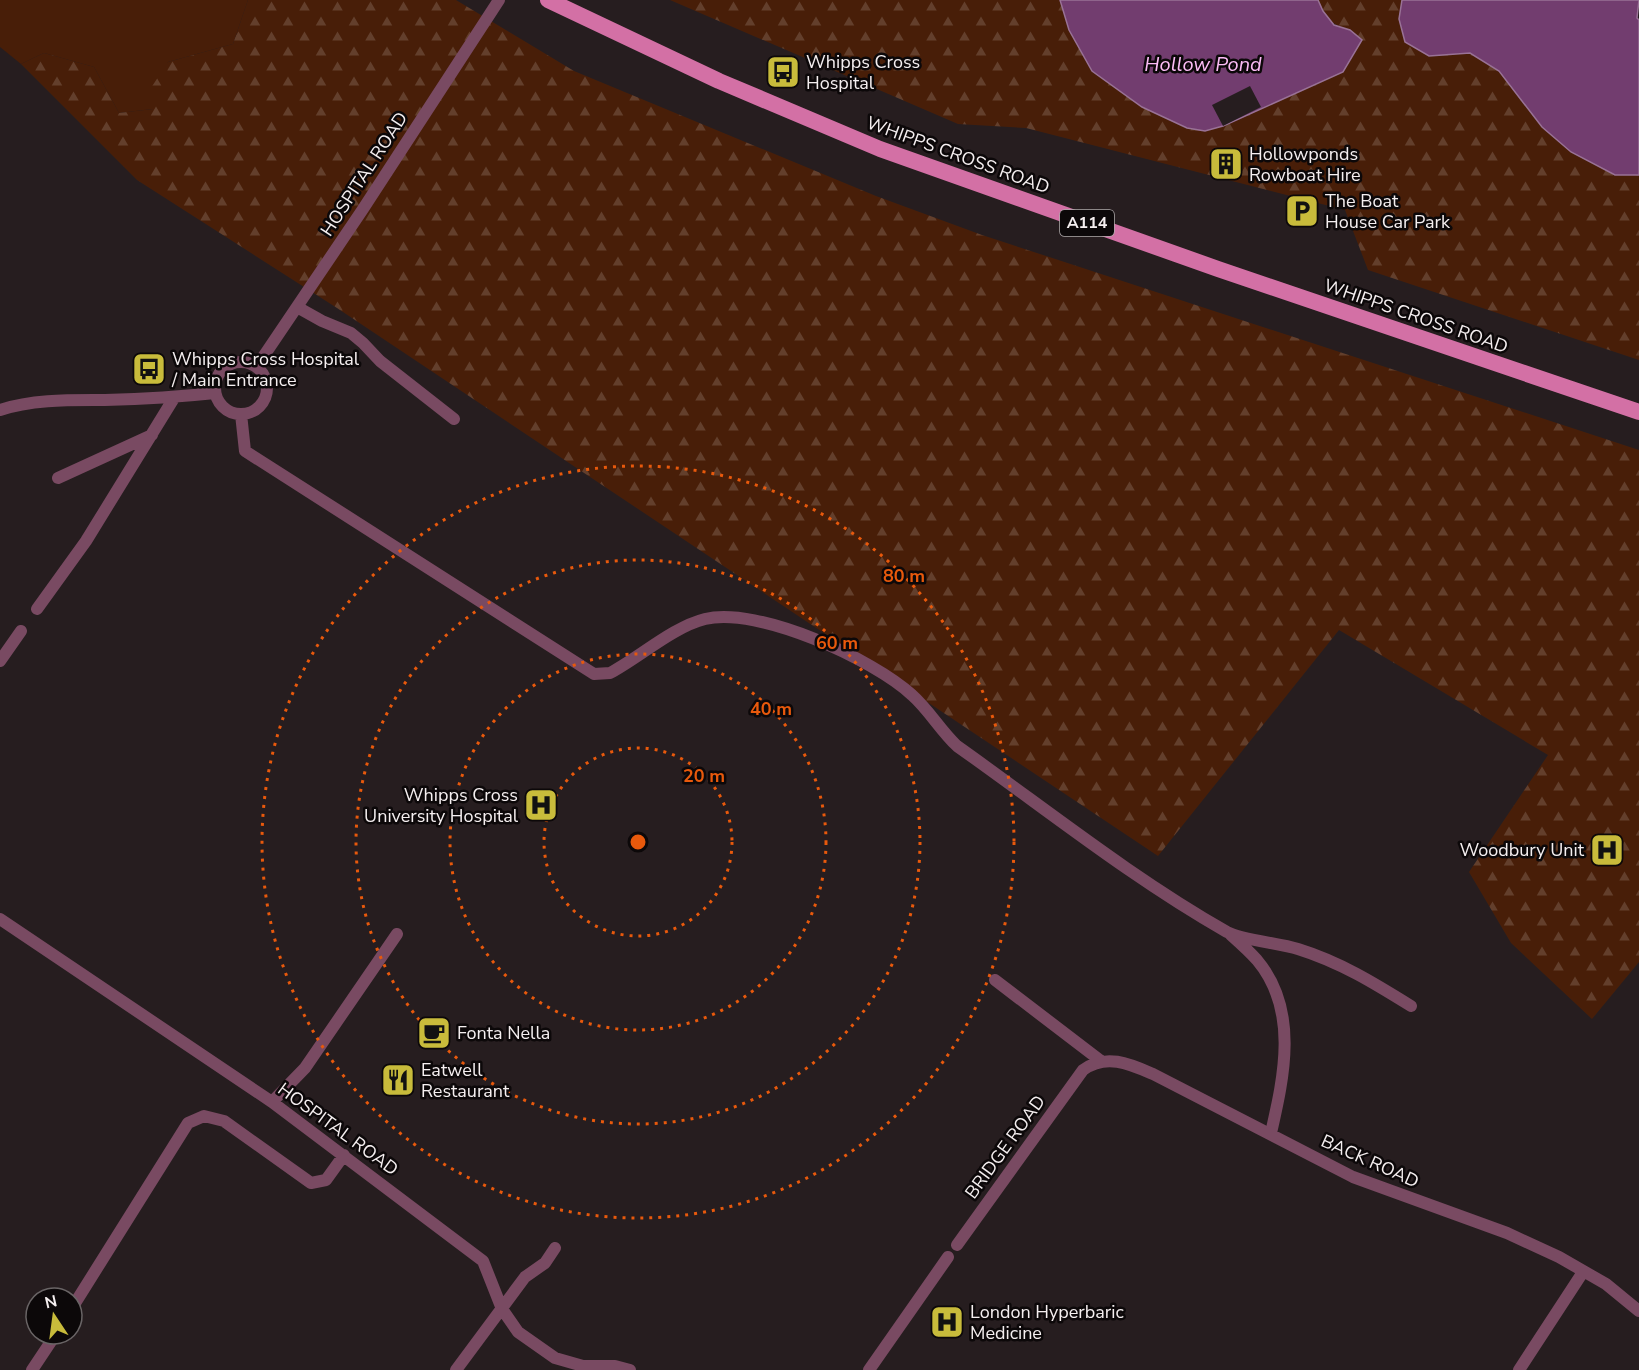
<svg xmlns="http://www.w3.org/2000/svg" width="1639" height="1370" font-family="'Nunito Sans',sans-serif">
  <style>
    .grass { fill: #481e08 }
    .forest { fill: url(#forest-firs) }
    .water { fill: #723d6f; stroke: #997296; stroke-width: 1.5 }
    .pier { fill: #261d1f }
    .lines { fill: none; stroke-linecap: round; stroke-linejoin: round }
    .service { stroke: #794a62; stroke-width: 12 }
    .primary { stroke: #d370a5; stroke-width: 16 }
    .ring { fill: none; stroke: #e8590c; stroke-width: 3; stroke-dasharray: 3 6 }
    .labels { text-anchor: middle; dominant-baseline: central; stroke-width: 5; stroke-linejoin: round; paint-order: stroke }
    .shield { fill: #0c0809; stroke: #afaaab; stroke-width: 1.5 }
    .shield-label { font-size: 16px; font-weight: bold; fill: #f5eff0 }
    .poi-label { font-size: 18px; fill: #f5eff0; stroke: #0c0809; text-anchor: start }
    .street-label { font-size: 18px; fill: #f5eff0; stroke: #0c0809 }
    .water-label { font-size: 20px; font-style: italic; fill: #fcbcf6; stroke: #0c0809 }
    .centre { fill: #e8590c; stroke: #0c0809; stroke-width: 3 }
    .ring-label { font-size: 18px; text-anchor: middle; font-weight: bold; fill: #e8590c; stroke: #0c0809; stroke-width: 5; stroke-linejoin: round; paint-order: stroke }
  </style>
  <defs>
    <pattern id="forest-firs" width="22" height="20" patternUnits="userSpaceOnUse" patternTransform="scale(1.5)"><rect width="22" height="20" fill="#481e08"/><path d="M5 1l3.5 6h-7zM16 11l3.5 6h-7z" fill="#633f2c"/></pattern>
  </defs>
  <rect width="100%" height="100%" fill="#261d1f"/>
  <!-- grass -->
  <path class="grass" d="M 0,0 L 248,0 L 233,44 L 168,62 L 153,109 L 119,113 L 94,67 L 44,53 L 21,64 L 0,47 Z"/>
  <!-- forest -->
  <path class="forest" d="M 248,0 L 456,0 L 574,71 L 876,196 L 982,235 L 1639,450 L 1639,962 L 1592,1019 L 1511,943 L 1469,872 L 1548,755 L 1339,630 L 1158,856 L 337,308 L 137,180 L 21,64 L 44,53 L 94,67 L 119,113 L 153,109 L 149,91 L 168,62 L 233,44 Z
    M 670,0 L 1060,0 L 1069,30 L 1092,71 L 1142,107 L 1186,128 L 1223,126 L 1261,107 L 1350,30 C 1330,24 1327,19 1318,0 L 1402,0 L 1399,19 L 1429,56 L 1470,53 L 1499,71 L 1542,127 L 1615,175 L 1639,175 L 1639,360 L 1368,270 L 1345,210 L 1026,128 L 958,124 Z"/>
  <!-- water -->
  <path class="water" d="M 1060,0 L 1318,0 L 1323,11 L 1334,25 L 1350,30 L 1362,40 L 1343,72 L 1223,126 L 1205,131 L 1187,128 L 1142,107 L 1092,71 L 1069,30 Z
    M 1402,0 L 1639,0 L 1637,18 L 1639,20 L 1639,175 L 1615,175 L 1571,152 L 1542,127 L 1499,71 L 1470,53 L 1429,56 L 1405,42 L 1399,19 Z"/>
  <!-- pier -->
  <path class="pier" d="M 1250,86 L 1261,107 L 1223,126 L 1212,105 Z"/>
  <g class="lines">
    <!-- service -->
    <path class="service" d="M 297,307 L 322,321 L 351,333 L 363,343 L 380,361 L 454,419
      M215 388a26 26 0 1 1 52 0a26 26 0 1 1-52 0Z
      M 257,366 L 363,209 L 499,0
      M 0,410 C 32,399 71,400 105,400 C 142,399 178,397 215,393
      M 241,414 L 245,451 L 594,674 L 610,673 C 640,657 673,627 705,619 C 758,606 873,659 912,695 C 929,710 940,730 957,746 C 1046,809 1132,878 1227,932 C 1242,940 1279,943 1298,949 C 1340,962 1374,983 1411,1006
      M 58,478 L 152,435
      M 37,609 L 86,541 L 174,398
      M 0,661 L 21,631
      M 0,919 L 272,1102 L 483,1261 L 502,1309 L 518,1332 L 555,1358 L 583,1366 L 615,1366 L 630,1370
      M 1231,935 C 1240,943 1249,951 1257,960 C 1299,1010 1284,1076 1271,1133
      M 995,980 L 1101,1061
      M 272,1102 L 305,1068 L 397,934
      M 957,1245 L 1083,1070 C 1106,1053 1130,1064 1153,1074 L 1353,1177 L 1507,1233 L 1559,1257 L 1606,1284 L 1639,1311
      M 72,1308 L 188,1123 L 204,1116 L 224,1121 L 311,1183 L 326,1180 L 344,1155
      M 32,1370 L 56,1334
      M 456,1370 L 525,1277 L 545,1263 L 555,1248
      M 869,1370 L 948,1257
      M 1519,1370 L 1583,1272"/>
    <!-- primary -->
    <path class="primary" d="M 548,0 L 719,81 L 880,149 L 1218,269 L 1639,412"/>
  </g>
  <!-- distance rings -->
  <g class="ring">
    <circle cx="638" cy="842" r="94"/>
    <circle cx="638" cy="842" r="188"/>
    <circle cx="638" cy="842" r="282"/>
    <circle cx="638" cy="842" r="376"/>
  </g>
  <!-- icons -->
  <defs>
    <symbol id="bus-square" viewBox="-11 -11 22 22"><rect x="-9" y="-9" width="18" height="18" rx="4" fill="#c8bb3b" stroke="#0c0809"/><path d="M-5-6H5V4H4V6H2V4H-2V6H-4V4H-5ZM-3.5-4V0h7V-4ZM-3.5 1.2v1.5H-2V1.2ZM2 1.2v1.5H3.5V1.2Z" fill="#111"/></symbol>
    <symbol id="building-square" viewBox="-11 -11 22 22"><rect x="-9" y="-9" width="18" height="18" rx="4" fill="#c8bb3b" stroke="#0c0809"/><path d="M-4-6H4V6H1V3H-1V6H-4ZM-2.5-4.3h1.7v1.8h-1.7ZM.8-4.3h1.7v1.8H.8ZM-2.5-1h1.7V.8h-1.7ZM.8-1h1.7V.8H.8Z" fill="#111"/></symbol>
    <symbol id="parking-square" viewBox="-11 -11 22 22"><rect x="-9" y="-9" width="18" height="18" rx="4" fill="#c8bb3b" stroke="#0c0809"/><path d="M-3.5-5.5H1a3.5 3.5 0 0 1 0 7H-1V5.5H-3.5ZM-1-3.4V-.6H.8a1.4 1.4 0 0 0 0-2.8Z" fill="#111"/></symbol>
    <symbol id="hospital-square" viewBox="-11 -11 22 22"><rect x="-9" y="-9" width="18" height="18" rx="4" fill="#c8bb3b" stroke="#0c0809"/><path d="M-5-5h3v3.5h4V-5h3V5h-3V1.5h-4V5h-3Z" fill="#111"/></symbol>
    <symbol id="cafe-square" viewBox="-11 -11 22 22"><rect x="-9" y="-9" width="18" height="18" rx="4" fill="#c8bb3b" stroke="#0c0809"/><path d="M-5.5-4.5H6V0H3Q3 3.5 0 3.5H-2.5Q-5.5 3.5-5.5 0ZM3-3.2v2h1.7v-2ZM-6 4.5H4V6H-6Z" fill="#111"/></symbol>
    <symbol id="restaurant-square" viewBox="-11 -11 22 22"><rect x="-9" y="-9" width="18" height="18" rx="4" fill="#c8bb3b" stroke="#0c0809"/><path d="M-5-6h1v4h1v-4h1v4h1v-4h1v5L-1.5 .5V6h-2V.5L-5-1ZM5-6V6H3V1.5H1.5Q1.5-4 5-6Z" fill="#111"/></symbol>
  </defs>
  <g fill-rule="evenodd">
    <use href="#bus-square" x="764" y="53" width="38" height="38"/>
    <use href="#building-square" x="1207" y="145" width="38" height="38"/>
    <use href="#parking-square" x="1283" y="192" width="38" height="38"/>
    <use href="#bus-square" x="130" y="350" width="38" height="38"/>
    <use href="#hospital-square" x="522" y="786" width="38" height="38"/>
    <use href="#hospital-square" x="1588" y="831" width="38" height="38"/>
    <use href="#cafe-square" x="415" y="1014" width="38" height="38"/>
    <use href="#restaurant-square" x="379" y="1061" width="38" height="38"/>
    <use href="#hospital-square" x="928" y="1303" width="38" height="38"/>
  </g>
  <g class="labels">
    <!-- shield labels -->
    <rect class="shield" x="1060" y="210" width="54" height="26" rx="4.5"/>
    <g class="shield-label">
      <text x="1087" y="223">A114</text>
    </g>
    <!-- poi labels -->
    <g class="poi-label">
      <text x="806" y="62">Whipps Cross<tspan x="806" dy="21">Hospital</tspan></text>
      <text x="1249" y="154">Hollowponds<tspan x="1249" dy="21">Rowboat Hire</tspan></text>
      <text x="1325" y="201">The Boat<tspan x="1325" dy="21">House Car Park</tspan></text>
      <text x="172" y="359">Whipps Cross Hospital<tspan x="172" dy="21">/ Main Entrance</tspan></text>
      <text x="518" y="795" text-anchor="end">Whipps Cross<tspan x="518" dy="21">University Hospital</tspan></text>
      <text x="1584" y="850" text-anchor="end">Woodbury Unit</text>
      <text x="457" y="1033">Fonta Nella</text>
      <text x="421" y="1070">Eatwell<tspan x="421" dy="21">Restaurant</tspan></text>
      <text x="970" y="1312">London Hyperbaric<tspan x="970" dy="21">Medicine</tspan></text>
    </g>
    <!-- street labels -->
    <g class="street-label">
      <text transform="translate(958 155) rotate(20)">WHIPPS CROSS ROAD</text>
      <text transform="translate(364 174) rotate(-57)">HOSPITAL ROAD</text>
      <text transform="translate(1416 316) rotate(19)">WHIPPS CROSS ROAD</text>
      <text transform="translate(338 1129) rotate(36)">HOSPITAL ROAD</text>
      <text transform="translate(1005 1147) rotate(-54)">BRIDGE ROAD</text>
      <text transform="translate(1370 1161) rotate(24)">BACK ROAD</text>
    </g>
    <!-- water labels -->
    <g class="water-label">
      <text x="1203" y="64">Hollow Pond</text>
    </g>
  </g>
  <circle cx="638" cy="842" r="9" class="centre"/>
  <g class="ring-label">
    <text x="904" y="582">80 m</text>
    <text x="837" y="649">60 m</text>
    <text x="771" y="715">40 m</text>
    <text x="704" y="782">20 m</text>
  </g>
  <!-- north arrow -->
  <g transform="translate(54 1316) rotate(347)"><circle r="28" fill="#0c0809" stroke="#696465" stroke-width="1.5"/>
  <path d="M0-4.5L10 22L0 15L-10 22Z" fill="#c8bb3b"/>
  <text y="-9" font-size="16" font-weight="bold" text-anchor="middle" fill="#f5eff0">N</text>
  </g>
</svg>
